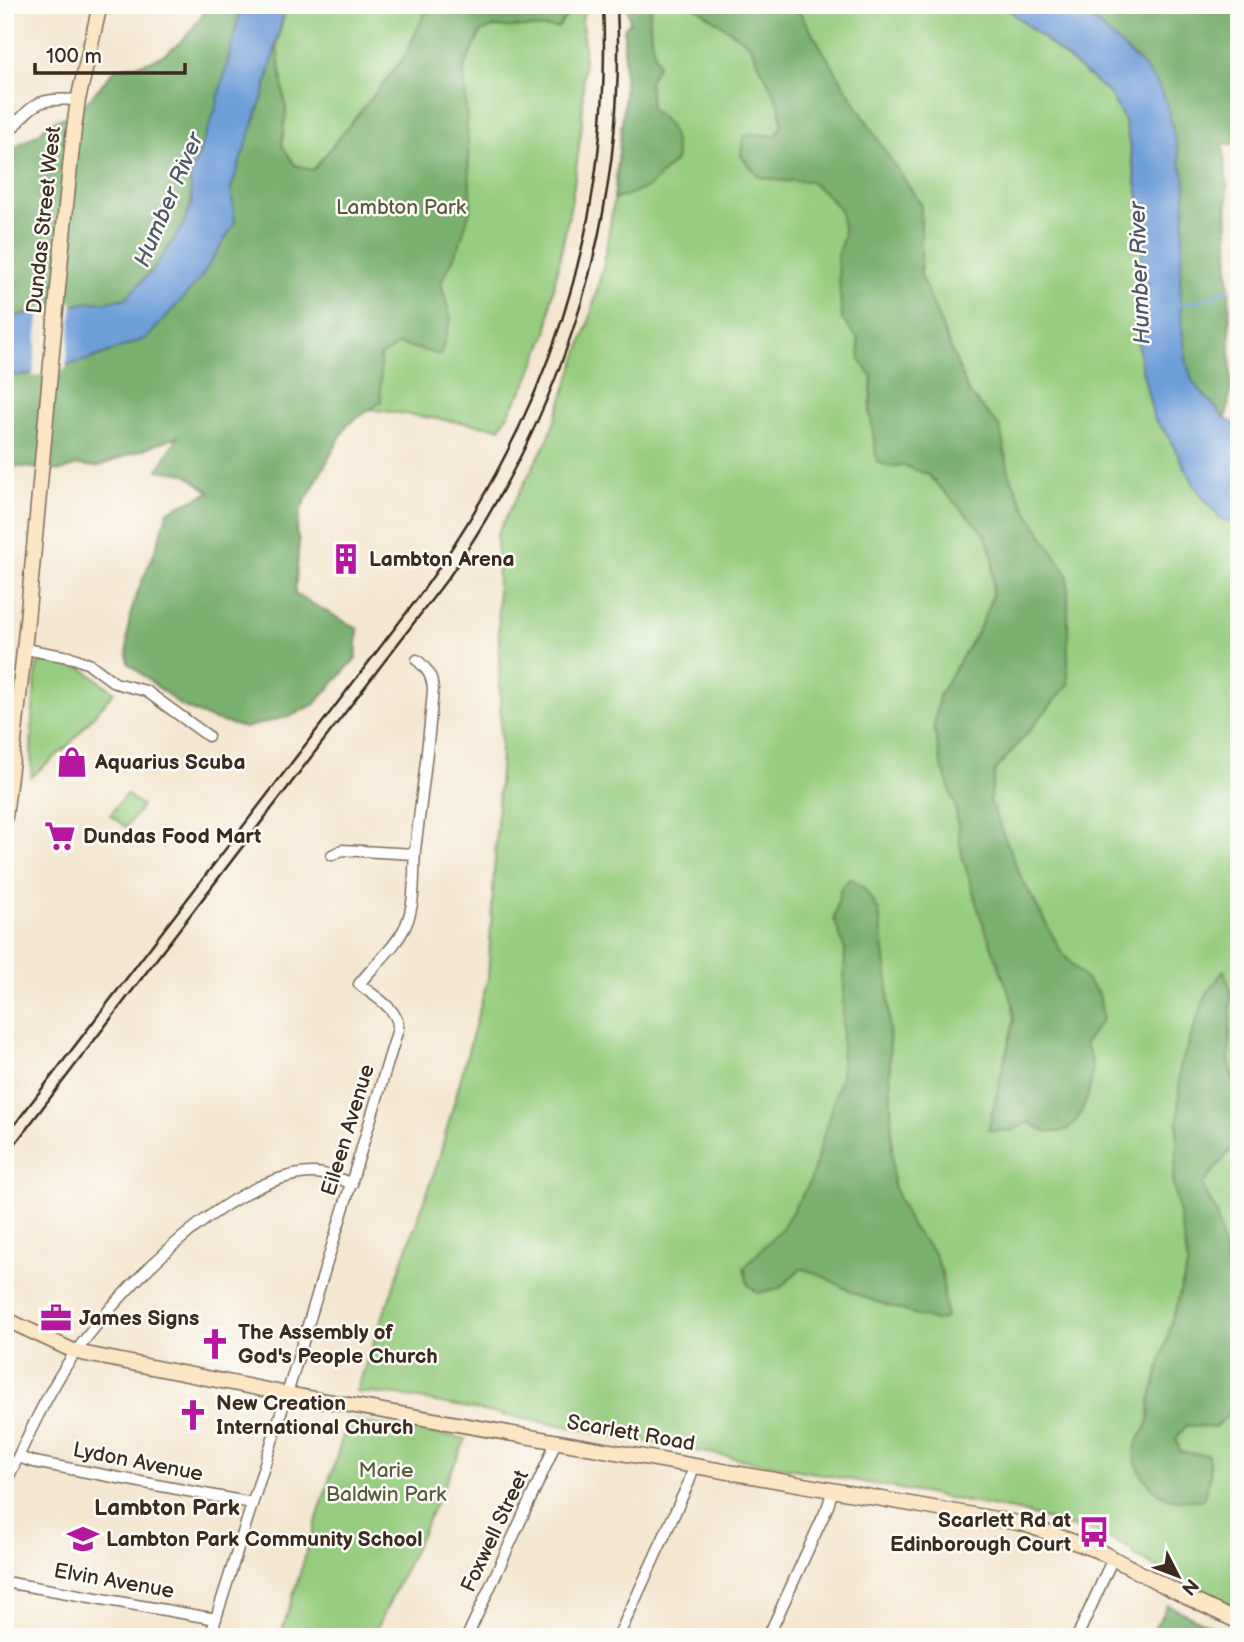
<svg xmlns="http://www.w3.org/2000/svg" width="1244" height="1642" font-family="'Balsamiq Sans',sans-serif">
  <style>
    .green { fill: #97cd80; stroke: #697c4f; stroke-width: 2 }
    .forest { fill: #79b06e; stroke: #5a6d46; stroke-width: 2 }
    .water { fill: #6e9ed8; stroke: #54647b; stroke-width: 2 }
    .pier { fill: #f4e6cf }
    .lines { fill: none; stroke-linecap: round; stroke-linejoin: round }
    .stream { stroke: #6e9ed8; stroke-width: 2.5 }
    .minor-casing { stroke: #7c6c5c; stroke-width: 13 }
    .secondary-casing { stroke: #7c6c5c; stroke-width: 17 }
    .minor { stroke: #fff; stroke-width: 10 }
    .secondary { stroke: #fce6c4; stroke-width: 14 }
    .rail { stroke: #3b2a1e; stroke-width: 2.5 }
    .labels { text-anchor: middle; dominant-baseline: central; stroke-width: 5; stroke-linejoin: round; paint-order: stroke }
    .park-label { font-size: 21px; fill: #575b3b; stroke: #fdfcf7 }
    .street-label { font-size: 21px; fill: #3b2a1e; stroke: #fdfcf7 }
    .poi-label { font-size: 21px; font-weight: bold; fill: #3b2a1e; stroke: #fdfcf7; text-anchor: start }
    .water-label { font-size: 23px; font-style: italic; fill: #4f5868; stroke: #fdfcf7 }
    .neighbourhood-label { font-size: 23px; font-weight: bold; fill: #3b2a1e; stroke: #fdfcf7 }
  </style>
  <rect width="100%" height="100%" fill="#fdfcf7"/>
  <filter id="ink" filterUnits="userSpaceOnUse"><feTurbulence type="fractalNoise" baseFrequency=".0143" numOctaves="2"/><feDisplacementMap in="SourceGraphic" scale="14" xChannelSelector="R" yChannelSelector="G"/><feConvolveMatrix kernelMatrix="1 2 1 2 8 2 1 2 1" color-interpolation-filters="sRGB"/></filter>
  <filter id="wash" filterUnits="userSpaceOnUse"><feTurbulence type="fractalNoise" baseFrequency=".00686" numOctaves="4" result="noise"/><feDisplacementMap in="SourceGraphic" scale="28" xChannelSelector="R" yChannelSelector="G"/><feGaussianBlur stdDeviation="1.57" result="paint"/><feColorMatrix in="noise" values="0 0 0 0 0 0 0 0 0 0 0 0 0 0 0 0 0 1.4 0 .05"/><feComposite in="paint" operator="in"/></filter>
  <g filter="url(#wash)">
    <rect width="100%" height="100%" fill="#f4e6cf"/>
    <!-- green -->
    <path class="green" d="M 286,5 L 585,5 L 582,20 L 584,49 L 582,124 L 572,199 L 551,301 L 548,330 L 528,380 L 500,428 L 231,389 L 87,360 L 147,338 L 231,188 L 277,45 Z
      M 627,5 L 1003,5 L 1110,94 L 1125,121 L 1145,230 L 1135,309 L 1154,419 C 1185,451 1195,511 1239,526 L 1239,1608 L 1205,1594 L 1132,1554 L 1133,1550 L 1099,1534 L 1100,1532 L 1079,1526 L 1077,1529 L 1023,1512 L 398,1395 L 356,1392 L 438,1162 L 488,978 L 501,753 L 497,534 L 549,437 L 588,325 L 604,263 L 614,200 L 624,103 L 624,29 L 630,22 Z
      M 45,662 L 82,668 L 114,692 L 68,746 L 31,777 L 32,719 L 37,665 Z
      M 126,794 L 142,806 L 126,827 L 110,815 Z
      M 348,1420 L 466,1439 L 373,1637 L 280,1637 Z"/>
    <!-- forest -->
    <path class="forest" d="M 208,5 L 242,5 L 216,108 L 190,177 L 192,202 L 183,226 L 153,270 L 126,298 L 104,303 L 92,302 L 5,318 L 5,157 L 20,144 L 39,133 L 50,122 L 71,115 L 86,103 L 116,68 C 162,64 185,45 208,5 Z
      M 429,5 L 564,5 L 566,17 L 558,28 L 493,27 L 481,32 L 464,68 L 471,207 L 459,247 L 441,283 L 451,319 L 440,355 L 399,344 L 380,357 L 381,402 L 347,425 L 301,509 L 296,532 L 299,541 L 295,594 L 358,629 L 356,658 L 315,704 L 293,715 L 245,728 L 211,719 L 180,705 L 128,663 C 124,618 135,597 152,558 C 159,543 163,526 168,511 L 210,492 L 185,474 L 158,470 L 178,436 L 97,467 L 77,465 L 61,471 L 6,465 L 5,376 L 31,374 L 87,360 L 147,338 L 235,223 L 231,188 L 264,93 L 277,45 L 286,110 L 282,145 L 295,165 L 313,170 L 403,59 Z
      M 627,5 L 651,5 C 648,27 651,44 658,65 L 649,81 L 651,109 C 672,124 676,134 676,160 L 649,187 L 614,200 L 624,103 L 624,29 L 630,22 Z
      M 693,5 L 795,5 L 883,148 L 921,204 L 921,276 L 969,393 L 1000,427 L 1009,473 L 1023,505 L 1068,575 L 1068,685 L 995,771 L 990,801 L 1019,873 L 1062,953 L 1099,994 L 1103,1018 L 1085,1043 C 1087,1048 1090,1053 1091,1058 C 1094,1072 1090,1089 1086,1101 C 1075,1132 1057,1142 1029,1122 L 1011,1131 L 988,1130 L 1014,1021 L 1013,1004 L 980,915 L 962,855 L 955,805 L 941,763 L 934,727 L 939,695 L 979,629 L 992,597 L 993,557 L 985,534 L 927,474 L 903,465 L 890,467 L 877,462 L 870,412 L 872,377 L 860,360 L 858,339 L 842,319 L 837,256 L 844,235 L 840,210 L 825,193 L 809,181 L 781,181 L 759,177 L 741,156 L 743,138 L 751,133 L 776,136 L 782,124 L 779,104 L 750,45 Z
      M 1077,5 L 1239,5 L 1239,146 L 1223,143 L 1227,186 L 1231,387 L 1226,419 L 1193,383 L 1187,364 L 1181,322 L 1180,279 L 1186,185 L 1142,65 Z
      M 850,878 L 864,888 L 879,911 L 888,983 L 893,1185 L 911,1226 L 934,1253 L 942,1273 L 946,1318 L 936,1321 C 911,1313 886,1306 861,1296 C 840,1288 823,1272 800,1269 L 780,1288 L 758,1293 L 748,1285 L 744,1268 L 782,1228 L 810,1182 L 841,1076 L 845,950 L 834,919 L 841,888 Z
      M 1224,970 L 1231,991 L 1229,1060 L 1239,1107 L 1233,1147 L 1202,1185 L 1216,1212 L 1238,1317 L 1236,1349 L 1239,1390 L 1228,1416 L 1213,1428 L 1187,1425 L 1176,1438 L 1180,1452 L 1208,1455 C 1212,1471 1210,1486 1202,1500 C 1191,1500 1174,1502 1164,1496 C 1149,1488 1130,1464 1136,1446 C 1143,1427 1152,1429 1149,1405 L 1188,1263 L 1173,1182 L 1177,1147 L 1180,1067 L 1206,995 Z
      M 1167,1605 L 1234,1637 L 1150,1637 Z"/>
    <!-- water -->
    <path class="water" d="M 242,5 L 286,5 L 264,93 L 231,188 L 235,223 L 198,282 L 147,338 L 87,360 L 31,374 L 5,376 L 5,318 L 92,302 L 104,303 L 126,298 L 153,270 L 183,226 L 192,202 L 190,177 L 216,108 Z
      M 1003,5 L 1077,5 L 1142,65 L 1157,83 L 1166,101 L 1186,185 L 1180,279 L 1181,322 L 1187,364 L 1193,383 L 1226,419 L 1239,426 L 1239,526 L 1221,519 L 1196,488 L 1166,432 L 1154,419 L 1140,361 L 1135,309 L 1145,230 L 1125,121 L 1110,94 Z"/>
    <!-- pier -->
    <path class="pier" d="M 73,302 L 66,369 L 33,377 L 40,308 Z"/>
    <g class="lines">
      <!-- stream -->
      <path class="stream" d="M 1237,287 L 1239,286
        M 1180,305 L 1211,297 L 1230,289"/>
    </g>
  </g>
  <g filter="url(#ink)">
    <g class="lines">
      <defs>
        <path id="minor" d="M 5,115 L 19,122
          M 5,136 C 34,105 33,97 78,100
          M 25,649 L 74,658 L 91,665 L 115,683 L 146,691 L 208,736
          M 332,855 L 342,850 L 415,854
          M 18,1457 L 34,1462 L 252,1503
          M 5,1485 C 23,1446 43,1402 66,1366 C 111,1298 226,1176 311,1173 C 324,1172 341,1179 352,1184
          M 5,1582 L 216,1619
          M 210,1637 L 287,1394 L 398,1029 C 400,1009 372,995 359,984 C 374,965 396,947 406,925 C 416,902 413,875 415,850 C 422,796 429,743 433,689 C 432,675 427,669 417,660
          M 467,1637 L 548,1461 L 556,1441
          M 618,1637 L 689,1482 L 694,1466
          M 768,1637 L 828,1506 L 833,1489
          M 1077,1637 L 1113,1558"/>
        <path id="secondary" d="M 5,817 C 34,588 49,358 74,129 L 78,100 L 100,5
          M 5,1319 L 76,1352 L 287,1394 L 1024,1524 L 1099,1551 L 1184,1596 L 1239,1622"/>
      </defs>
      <!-- minor casing -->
      <use href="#minor" class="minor-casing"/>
      <!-- secondary casing -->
      <use href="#secondary" class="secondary-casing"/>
      <!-- minor -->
      <use href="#minor" class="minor"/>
      <!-- secondary -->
      <use href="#secondary" class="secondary"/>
      <!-- rail -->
      <path class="rail" d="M 5,1137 L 417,599 C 547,418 613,229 603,5
        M 5,1157 L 449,577 C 566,407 627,213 617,5"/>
    </g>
  </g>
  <!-- icons -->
  <defs>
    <symbol id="building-bare" viewBox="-9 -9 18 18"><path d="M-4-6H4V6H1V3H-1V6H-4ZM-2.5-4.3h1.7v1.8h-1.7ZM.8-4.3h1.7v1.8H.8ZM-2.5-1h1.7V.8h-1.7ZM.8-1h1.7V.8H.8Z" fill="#b5179e" stroke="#fdfcf7" stroke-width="2.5" paint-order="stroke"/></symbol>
    <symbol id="shop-bare" viewBox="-9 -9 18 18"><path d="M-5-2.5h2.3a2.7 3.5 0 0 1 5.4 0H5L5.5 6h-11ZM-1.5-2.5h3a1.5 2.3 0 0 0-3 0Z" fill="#b5179e" stroke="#fdfcf7" stroke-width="2.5" paint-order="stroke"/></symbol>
    <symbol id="supermarket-bare" viewBox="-9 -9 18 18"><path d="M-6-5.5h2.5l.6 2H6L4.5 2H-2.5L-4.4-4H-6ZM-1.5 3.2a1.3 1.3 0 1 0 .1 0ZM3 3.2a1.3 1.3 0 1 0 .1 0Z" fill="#b5179e" stroke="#fdfcf7" stroke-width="2.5" paint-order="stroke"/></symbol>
    <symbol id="office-bare" viewBox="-9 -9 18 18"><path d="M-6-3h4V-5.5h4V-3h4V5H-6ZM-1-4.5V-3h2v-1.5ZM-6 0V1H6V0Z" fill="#b5179e" stroke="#fdfcf7" stroke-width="2.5" paint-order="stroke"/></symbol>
    <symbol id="church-bare" viewBox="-9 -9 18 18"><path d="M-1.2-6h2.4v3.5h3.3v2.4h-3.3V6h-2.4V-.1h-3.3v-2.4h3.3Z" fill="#b5179e" stroke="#fdfcf7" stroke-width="2.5" paint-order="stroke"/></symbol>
    <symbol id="bus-bare" viewBox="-9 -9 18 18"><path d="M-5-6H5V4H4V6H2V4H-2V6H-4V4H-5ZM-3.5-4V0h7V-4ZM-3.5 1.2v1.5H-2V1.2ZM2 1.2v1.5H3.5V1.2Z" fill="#b5179e" stroke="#fdfcf7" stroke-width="2.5" paint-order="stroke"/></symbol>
    <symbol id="school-bare" viewBox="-9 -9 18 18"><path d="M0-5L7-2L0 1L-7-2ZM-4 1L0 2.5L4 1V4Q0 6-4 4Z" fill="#b5179e" stroke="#fdfcf7" stroke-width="2.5" paint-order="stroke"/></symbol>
  </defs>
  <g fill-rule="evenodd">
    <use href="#building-bare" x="324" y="537" width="44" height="44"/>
    <use href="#shop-bare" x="50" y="740" width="44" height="44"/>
    <use href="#supermarket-bare" x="38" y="814" width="44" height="44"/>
    <use href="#office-bare" x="34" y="1296" width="44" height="44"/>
    <use href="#church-bare" x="193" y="1322" width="44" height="44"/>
    <use href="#church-bare" x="171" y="1393" width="44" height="44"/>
    <use href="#bus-bare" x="1072" y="1510" width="44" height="44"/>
    <use href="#school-bare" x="61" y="1517" width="44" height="44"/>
  </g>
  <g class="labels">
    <!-- park labels -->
    <g class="park-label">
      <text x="401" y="207">Lambton Park</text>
      <text x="386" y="1470">Marie<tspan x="386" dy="24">Baldwin Park</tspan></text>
    </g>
    <!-- street labels -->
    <g class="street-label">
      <text transform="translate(44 220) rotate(-84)">Dundas Street West</text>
      <text transform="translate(348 1130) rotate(-73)">Eileen Avenue</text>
      <text transform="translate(631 1433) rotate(10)">Scarlett Road</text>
      <text transform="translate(138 1462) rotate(11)">Lydon Avenue</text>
      <text transform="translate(495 1531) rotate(-65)">Foxwell Street</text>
      <text transform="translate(114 1581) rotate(10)">Elvin Avenue</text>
    </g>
    <!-- poi labels -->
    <g class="poi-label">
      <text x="369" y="559">Lambton Arena</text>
      <text x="95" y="762">Aquarius Scuba</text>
      <text x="83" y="836">Dundas Food Mart</text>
      <text x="79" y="1318">James Signs</text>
      <text x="238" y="1332">The Assembly of<tspan x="238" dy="24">God's People Church</tspan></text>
      <text x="216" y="1403">New Creation<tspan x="216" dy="24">International Church</tspan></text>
      <text x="1071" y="1520" text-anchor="end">Scarlett Rd at<tspan x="1071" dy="24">Edinborough Court</tspan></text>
      <text x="106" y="1539">Lambton Park Community School</text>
    </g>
    <!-- water labels -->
    <g class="water-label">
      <text transform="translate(169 200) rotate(-67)">Humber River</text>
      <text transform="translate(1140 273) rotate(-92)">Humber River</text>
    </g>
    <!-- neighbourhood labels -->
    <g class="neighbourhood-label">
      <text x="167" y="1508">Lambton Park</text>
    </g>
  </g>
  <!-- margin -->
  <rect width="1244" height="1642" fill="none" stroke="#fdfcf7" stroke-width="28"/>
  <!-- north arrow -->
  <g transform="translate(1178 1576) rotate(132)" stroke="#fdfcf7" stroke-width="5" paint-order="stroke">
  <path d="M0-5L12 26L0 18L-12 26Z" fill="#3b2a1e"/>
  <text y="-10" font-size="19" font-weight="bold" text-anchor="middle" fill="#3b2a1e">N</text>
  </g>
  <!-- scale -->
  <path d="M35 63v10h150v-10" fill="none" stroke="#3b2a1e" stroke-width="3.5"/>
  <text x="46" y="63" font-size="21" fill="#3b2a1e" stroke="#fdfcf7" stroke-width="5" paint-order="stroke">100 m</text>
</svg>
